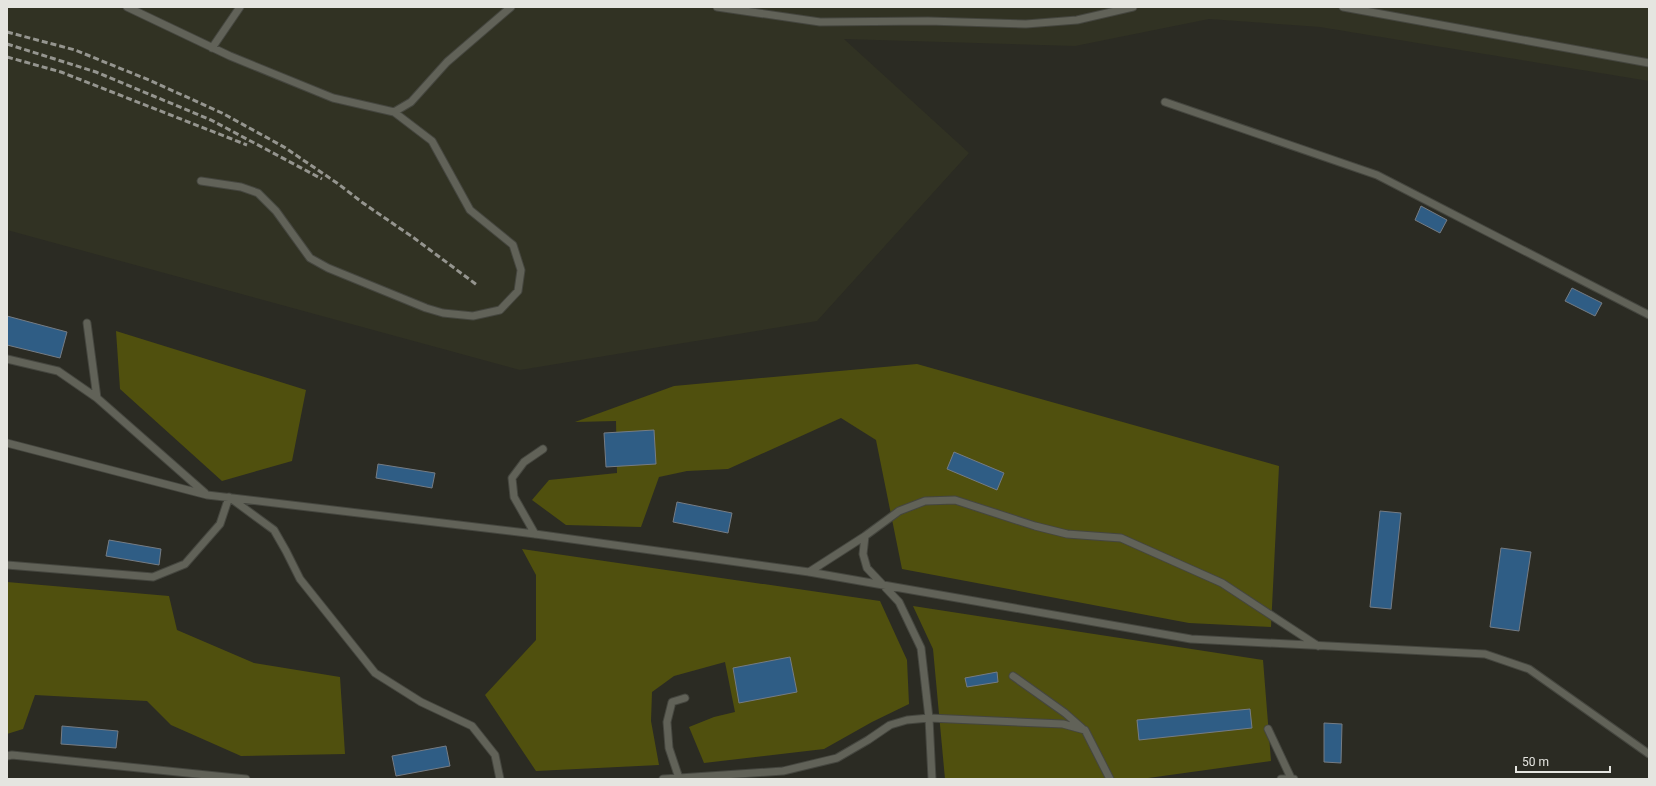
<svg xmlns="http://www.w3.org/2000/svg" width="1656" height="786" font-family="Roboto,sans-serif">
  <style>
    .built { fill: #313223 }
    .green { fill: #50500e }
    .building { fill: #2f5d85; stroke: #757c84 }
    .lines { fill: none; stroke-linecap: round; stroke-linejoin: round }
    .lane-casing { stroke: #45463f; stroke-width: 9 }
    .lane { stroke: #616258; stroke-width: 7 }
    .rail { stroke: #95958f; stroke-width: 3; stroke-dasharray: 6 3; stroke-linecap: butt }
  </style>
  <rect width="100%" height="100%" fill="#2b2b23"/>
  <!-- built -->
  <path class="built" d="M 7,7 L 1649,7 L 1649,81 L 1320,27 L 1209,19 L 1075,46 L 844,39 L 969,153 L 817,321 L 520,370 L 7,230 Z"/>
  <!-- green -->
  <path class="green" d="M 116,331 L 306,390 L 292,461 L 222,481 L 120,389 Z
    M 917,364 L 1279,466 L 1271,627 L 1189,623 L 902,569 L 876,440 L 841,418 L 728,469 L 687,471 L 659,477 L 641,527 L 566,525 L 532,500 L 549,480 L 617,473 L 616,421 L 575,422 L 674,386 Z
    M 522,549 L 880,601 L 907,660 L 909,704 L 872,722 L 824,749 L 704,763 L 689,727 L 714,717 L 735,712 L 725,662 L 674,676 L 652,692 L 651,721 L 659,765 L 536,771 L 485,695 L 536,640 L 536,575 Z
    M 7,582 L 169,596 L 177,630 L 254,663 L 340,677 L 345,754 L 241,756 L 171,725 L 147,701 L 35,695 L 23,729 L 7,734 Z
    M 913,606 L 1263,660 L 1271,761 L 1141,779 L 945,779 L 933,649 Z"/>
  <!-- building -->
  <path class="building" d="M 1421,206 L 1447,220 L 1440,233 L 1415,220 Z
    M 1572,288 L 1602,303 L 1595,316 L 1565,301 Z
    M 7,316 L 67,332 L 60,358 L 7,345 Z
    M 654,430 L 656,464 L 606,467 L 604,433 Z
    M 954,452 L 1004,473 L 997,490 L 947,469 Z
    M 378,464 L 435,473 L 432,488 L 376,478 Z
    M 677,502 L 732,513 L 728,533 L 673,522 Z
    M 1380,511 L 1401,513 L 1391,609 L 1370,607 Z
    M 109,540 L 161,549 L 159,565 L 106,556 Z
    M 1501,548 L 1531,552 L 1519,631 L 1490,627 Z
    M 790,657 L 797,692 L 739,703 L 733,668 Z
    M 997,672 L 998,682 L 967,687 L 965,678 Z
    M 1250,709 L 1252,728 L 1139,740 L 1137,720 Z
    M 1324,723 L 1342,724 L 1341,763 L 1324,762 Z
    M 62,726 L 118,731 L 116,748 L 61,744 Z
    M 446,746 L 450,766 L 396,776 L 392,756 Z"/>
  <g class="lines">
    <defs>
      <path id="lane" d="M 127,7 L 230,56 L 333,98 L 394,112 L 432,141 L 470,210 L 513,245 L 521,270 L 518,291 L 500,310 L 473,316 L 443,313 L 426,308 L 328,268 L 310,258 L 276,211 L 258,193 L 241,187 L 201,181
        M 717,7 L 820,22 L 928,21 L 1026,24 L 1077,20 L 1133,7
        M 1343,7 L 1649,63
        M 212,48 L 240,7
        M 1165,102 L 1377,175 L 1649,315
        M 394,112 L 411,102 L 447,62 L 511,7
        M 87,323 L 97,398 L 205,493
        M 7,359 L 58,371 L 97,398
        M 7,443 L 207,495 L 535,534 L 809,572 L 1191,639 L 1485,654 L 1529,669 L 1649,754
        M 535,534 L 514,497 L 512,478 L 524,462 L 543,449
        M 865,536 L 863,554 L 867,568 L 899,602 L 921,648 L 929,718 L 1063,724 L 1085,730 L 1110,779
        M 7,565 L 153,577 L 185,564 L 220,524 L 229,497 L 274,530 L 286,551 L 300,579 L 375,673 L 421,702 L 472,726 L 495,755 L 500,779
        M 809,572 L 865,536 L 899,511 L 925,501 L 955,500 L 1035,526 L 1067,534 L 1121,538 L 1222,583 L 1318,646
        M 1013,676 L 1065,713 L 1082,728
        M 685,698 L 672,702 L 667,722 L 669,748 L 679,778 L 783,771 L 837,758 L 868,740 L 890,725 L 907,720 L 929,718 L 932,779
        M 1268,729 L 1291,778
        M 7,756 L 12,755 L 246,779
        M 663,779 L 679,778
        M 1281,779 L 1294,779"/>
    </defs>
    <!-- lane casing -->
    <use href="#lane" class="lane-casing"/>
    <!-- lane -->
    <use href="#lane" class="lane"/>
    <!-- rail -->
    <path class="rail" d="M 7,32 L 75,50 L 149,80 L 222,113 L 284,147 L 337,183 L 363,203 L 414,238 L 477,285
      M 7,44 L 96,72 L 211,120 L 322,179
      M 7,57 L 61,72 L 247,145"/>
  </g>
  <!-- border -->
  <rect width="1656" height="786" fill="none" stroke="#e5e5e0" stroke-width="16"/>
  <!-- scale -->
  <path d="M1516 766v6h94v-6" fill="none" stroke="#e5e5e0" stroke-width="2"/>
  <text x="1522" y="766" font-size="12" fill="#e5e5e0" stroke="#2b2b23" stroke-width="3" paint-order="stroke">50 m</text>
</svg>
